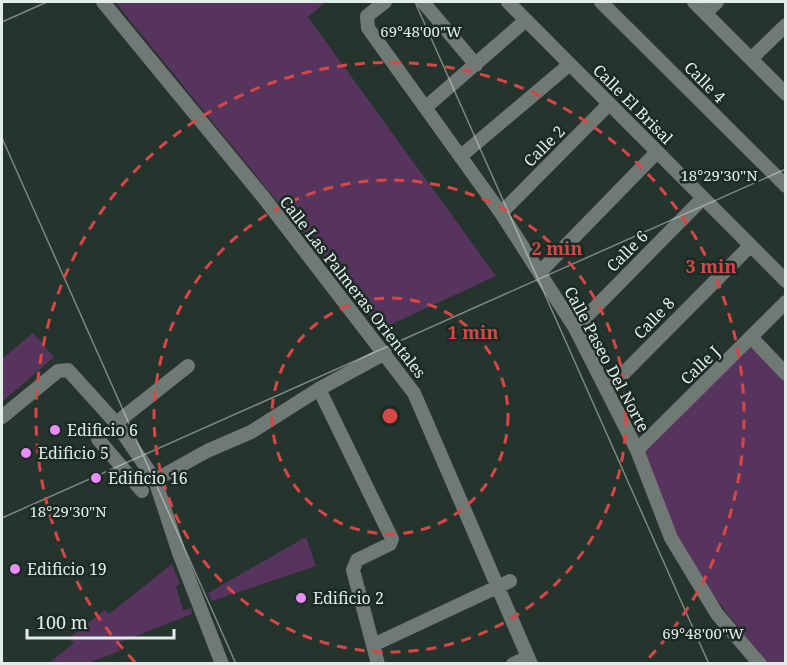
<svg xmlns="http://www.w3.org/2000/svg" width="787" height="665" font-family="'Noto Serif',serif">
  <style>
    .green { fill: #56345e }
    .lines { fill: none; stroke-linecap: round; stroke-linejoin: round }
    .minor { stroke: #717974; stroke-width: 14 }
    .ticks { fill: none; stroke: #e2ede7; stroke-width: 1.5; stroke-opacity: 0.45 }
    .ring { fill: none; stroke: #d84645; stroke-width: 3; stroke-dasharray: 10 8 }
    .poi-dot { fill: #ea8dfd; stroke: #1b2b23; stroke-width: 2 }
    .labels { text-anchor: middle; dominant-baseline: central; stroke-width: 5; stroke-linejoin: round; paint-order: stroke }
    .street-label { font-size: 16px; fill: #e2ede7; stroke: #1b2b23 }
    .poi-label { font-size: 16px; fill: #e2ede7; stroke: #1b2b23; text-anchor: start }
    .ticks-label { font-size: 15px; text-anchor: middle; fill: #e2ede7; stroke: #1b2b23; stroke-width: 5; stroke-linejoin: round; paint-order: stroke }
    .centre { fill: #d84645; stroke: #1b2b23; stroke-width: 3 }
    .ring-label { font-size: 18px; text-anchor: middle; font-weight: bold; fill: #d84645; stroke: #1b2b23; stroke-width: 5; stroke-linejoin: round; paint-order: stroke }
  </style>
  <rect width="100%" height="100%" fill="#25352d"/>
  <!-- green -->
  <path class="green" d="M 115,2 L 326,2 L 308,17 L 496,276 L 381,329 Z
    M 33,333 L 54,357 L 2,402 L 2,359 Z
    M 752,344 L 785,382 L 785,663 L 768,663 C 742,632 715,600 693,565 C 672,530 658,490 642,451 Z
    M 306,537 L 316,566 L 212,601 L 208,593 Z
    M 172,564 L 180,584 L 176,586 L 183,610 L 191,608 L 192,614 L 118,643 L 120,651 L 88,663 L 49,663 L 74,643 L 69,638 L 105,610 L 109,614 Z"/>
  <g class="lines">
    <!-- minor -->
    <path class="minor" d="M 103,2 L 264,198 L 414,393 L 531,664
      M 385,2 L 367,16 L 368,28 L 501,213 L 575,328 L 637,450 L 671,538 L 717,614 L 760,664
      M 423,2 L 476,65
      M 508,2 L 786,281
      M 601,2 L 786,186
      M 694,2 L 786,94
      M 705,13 L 717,2
      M 751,59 L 786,25
      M 426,107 L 526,20
      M 461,156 L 570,64
      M 501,213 L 609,104
      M 540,272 L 657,152
      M 575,328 L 703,198
      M 751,337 L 786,374
      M 319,389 L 392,539 L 390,544 L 357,560 L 353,570 L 378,664
      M 608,389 L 750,246
      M 2,417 L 58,371 L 68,370 L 116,423 L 155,480 L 179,553 L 222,664
      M 116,423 L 188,366
      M 98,439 L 142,491
      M 637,450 L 786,302
      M 155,480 L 207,451 L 251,432 L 319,389 L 385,353
      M 373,645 L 510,581
      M 513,664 L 528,657"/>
  </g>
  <!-- ticks -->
  <path class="ticks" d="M 415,2 L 709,664M 2,22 L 47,2M 2,138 L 236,664M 2,518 L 786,169"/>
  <!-- distance rings -->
  <g class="ring">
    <circle cx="390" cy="416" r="118"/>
    <circle cx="390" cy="416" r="236"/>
    <path d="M135 662A354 354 0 1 1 645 662"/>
  </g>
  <!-- markers -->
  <g class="poi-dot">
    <circle cx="55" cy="430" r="6"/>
    <circle cx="26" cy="453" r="6"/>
    <circle cx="96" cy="478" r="6"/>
    <circle cx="15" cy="569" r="6"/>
    <circle cx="301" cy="598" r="6"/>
  </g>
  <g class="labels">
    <!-- street labels -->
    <g class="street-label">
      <text transform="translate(705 82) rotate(45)">Calle 4</text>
      <text transform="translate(633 104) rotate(45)">Calle El Brisal</text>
      <text transform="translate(544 146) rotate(-45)">Calle 2</text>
      <text transform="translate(627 251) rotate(-45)">Calle 6</text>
      <text transform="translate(353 287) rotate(52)">Calle Las Palmeras Orientales</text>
      <text transform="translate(654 318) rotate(-46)">Calle 8</text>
      <text transform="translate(607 359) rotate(62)">Calle Paseo Del Norte</text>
      <text transform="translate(700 365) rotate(-44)">Calle J</text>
    </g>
    <!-- poi labels -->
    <g class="poi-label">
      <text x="67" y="430">Edificio 6</text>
      <text x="38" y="453">Edificio 5</text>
      <text x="108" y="478">Edificio 16</text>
      <text x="27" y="569">Edificio 19</text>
      <text x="313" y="598">Edificio 2</text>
    </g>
  </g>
  <g class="ticks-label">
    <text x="421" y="37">69°48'00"W</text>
    <text x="719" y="181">18°29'30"N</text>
    <text x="68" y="517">18°29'30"N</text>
    <text x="703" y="639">69°48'00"W</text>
  </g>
  <circle cx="390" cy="416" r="9" class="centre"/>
  <g class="ring-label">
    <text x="557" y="255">2 min</text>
    <text x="711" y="273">3 min</text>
    <text x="473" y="339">1 min</text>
  </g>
  <!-- border -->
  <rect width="787" height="665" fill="none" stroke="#e2ede7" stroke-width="6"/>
  <!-- scale -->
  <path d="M27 629v9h147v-9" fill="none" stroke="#e2ede7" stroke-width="3"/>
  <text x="36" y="629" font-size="18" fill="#e2ede7" stroke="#1b2b23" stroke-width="4.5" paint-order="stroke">100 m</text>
</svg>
